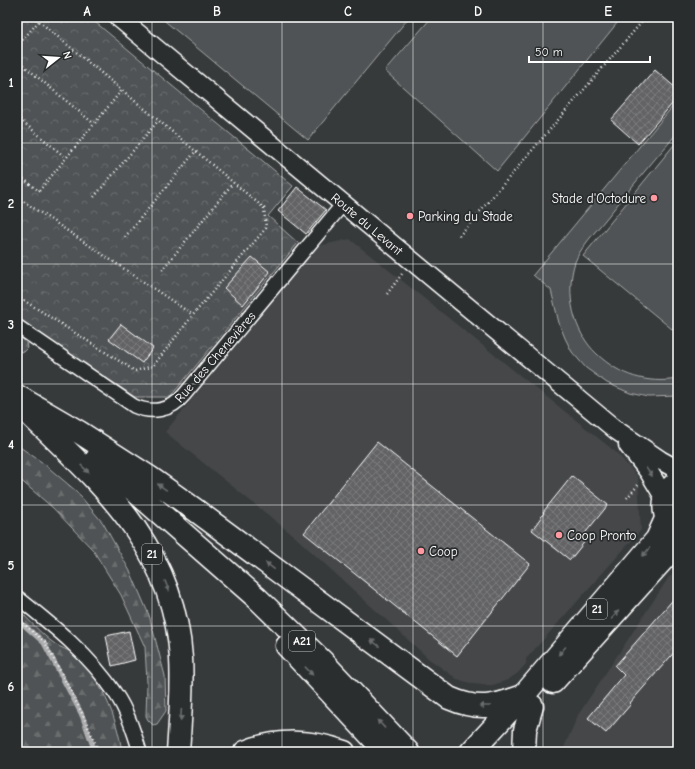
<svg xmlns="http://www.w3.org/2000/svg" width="695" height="769" font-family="'Comic Neue',sans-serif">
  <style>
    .built { fill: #444748 }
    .forest { fill: url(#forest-firs); stroke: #a8a9aa }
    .park { fill: url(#park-crowns); stroke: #a8a9aa }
    .garden { fill: #505354; stroke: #a8a9aa }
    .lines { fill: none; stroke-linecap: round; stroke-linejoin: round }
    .stream { stroke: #adaeaf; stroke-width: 5 }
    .building { fill: url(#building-cross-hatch); stroke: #fff }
    .street-casing { stroke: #fff; stroke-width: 16 }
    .secondary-casing { stroke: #fff; stroke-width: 21 }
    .primary-casing { stroke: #fff; stroke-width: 23 }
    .highway-casing { stroke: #fff; stroke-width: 25 }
    .path { stroke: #fff; stroke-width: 2.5; stroke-dasharray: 1 3; stroke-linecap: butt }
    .street { stroke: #2a2d2e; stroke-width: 13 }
    .secondary { stroke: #2a2d2e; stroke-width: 18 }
    .primary { stroke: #2a2d2e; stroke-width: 20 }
    .highway { stroke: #2a2d2e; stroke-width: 22 }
    .oneway { fill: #6a6c6d }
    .grid { fill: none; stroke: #fff; stroke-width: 1; stroke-opacity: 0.55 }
    .poi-dot { fill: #ff9aa2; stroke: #2a2d2e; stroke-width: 1.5 }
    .labels { text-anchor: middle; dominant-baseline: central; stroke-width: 3.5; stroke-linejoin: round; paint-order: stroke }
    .shield { fill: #2a2d2e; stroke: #bfc0c0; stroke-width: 1 }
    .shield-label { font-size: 12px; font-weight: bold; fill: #fff }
    .poi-label { font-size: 13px; fill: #fff; stroke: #2a2d2e; text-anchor: start }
    .street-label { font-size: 13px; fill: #fff; stroke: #2a2d2e }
    .neatline { fill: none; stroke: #fff; stroke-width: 1.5 }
    .grid-label { font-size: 13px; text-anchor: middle; font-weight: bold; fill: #fff }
  </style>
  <defs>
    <pattern id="forest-firs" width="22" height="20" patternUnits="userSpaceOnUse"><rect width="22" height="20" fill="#505354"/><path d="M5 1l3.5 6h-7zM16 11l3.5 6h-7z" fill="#6a6d6e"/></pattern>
    <pattern id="park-crowns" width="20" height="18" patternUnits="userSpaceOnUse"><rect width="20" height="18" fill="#505354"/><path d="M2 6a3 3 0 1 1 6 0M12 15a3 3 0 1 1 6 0" fill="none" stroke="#6a6d6e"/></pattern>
    <pattern id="building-cross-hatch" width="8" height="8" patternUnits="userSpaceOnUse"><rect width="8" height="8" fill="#636465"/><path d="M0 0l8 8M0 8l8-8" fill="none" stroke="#7a7b7c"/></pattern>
  </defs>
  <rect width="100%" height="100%" fill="#373a3b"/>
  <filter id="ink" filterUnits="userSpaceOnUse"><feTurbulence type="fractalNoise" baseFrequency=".025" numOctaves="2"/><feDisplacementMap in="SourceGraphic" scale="8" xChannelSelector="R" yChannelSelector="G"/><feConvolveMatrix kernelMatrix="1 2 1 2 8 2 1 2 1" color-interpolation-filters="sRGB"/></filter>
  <g filter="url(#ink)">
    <!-- built -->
    <path class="built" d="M 350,239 L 617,453 L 638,477 L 641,530 L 526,659 L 526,664 L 518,673 L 508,680 L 490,686 L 473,684 L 457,679 L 429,659 L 294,536 L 165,432 L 318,246 Z
      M 678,571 L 678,752 L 562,752 L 578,715 L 669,577 Z"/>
    <!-- forest -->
    <path class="forest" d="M 17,334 L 26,342 L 27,348 L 23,352 L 17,351 Z
      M 17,445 L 43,463 L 76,491 L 103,523 L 131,573 L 149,615 L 165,676 L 166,711 L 157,724 L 153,725 L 148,720 L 146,716 L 147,683 L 145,647 L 121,595 L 93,550 L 53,508 L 17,477 Z
      M 17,608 C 29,620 41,634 55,644 C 61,648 69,650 74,654 C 101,678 117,717 122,752 L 17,752 Z"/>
    <!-- park -->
    <path class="park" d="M 17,17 L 89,17 L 293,186 L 268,216 L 298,243 L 170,397 L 135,397 L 17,319 Z"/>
    <!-- garden -->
    <path class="garden" d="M 160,17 L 402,17 L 407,20 L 308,140 Z
      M 432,17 L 622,17 L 497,171 L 385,71 Z
      M 678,100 C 678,107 680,124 678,130 C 676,136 660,153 655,159 C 638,179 622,199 605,220 C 596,231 580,248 575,262 C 565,293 573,332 597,354 C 620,376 647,384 678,379 L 678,396 L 649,397 L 630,393 L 607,383 L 586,368 L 572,352 L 565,338 L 559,323 L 551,290 L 533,275 Z
      M 678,140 L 678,334 L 583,256 Z"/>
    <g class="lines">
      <!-- stream -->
      <path class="stream" d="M 17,619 L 44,643 L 82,715 L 95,752"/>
    </g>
    <!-- building -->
    <path class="building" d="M 655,70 L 678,90 L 678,97 L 638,144 L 611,120 Z
      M 297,187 L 326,210 L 306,234 L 278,211 Z
      M 252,257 L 270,272 L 243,305 L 224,288 Z
      M 121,324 L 153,348 L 142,363 L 109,339 Z
      M 377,442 L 530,564 L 457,656 L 304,533 Z
      M 572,476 L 608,505 L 582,537 L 586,540 L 570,560 L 532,530 L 544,513 L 543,512 Z
      M 678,594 L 678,648 L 630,703 L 631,704 L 606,733 L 588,718 L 624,675 L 615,666 Z
      M 129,631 L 135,660 L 112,666 L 106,636 Z"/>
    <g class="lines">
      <defs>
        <path id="street" d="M 17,326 L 134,406 C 152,414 171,411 184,395 L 343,204
          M 17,597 C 52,625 90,655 115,693 C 127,710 134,732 140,752"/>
        <path id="secondary" d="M 118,17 L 616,430 L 660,460 L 678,470
          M 628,445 L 649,472 L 664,497"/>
        <path id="primary" d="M 678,480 C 659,493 658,519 678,532"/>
        <path id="highway" d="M 17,396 L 79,432 L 149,477 L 194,509 L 449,698 C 479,711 493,707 523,696
          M 24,409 C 99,482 174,545 181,658 C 183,689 180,721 178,752
          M 97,458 L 257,598 L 323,662 L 408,752
          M 287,646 L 386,752
          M 553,682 L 678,543
          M 245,752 C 277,739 312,740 344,752
          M 471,752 L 523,696 L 657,539 L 666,519
          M 524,752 L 525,730 L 532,706"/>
      </defs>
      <!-- street casing -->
      <use href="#street" class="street-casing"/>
      <!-- secondary casing -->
      <use href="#secondary" class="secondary-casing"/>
      <!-- primary casing -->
      <use href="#primary" class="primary-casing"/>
      <!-- highway casing -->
      <use href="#highway" class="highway-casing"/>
      <!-- path -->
      <path class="path" d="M 17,46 L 39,21
        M 17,60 L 93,123
        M 17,117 L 65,157
        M 17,174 L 39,191 L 122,90
        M 17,197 L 193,315
        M 94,197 L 158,121
        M 459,236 L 646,17
        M 125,237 L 195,152
        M 162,270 L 233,183
        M 387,294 L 402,274
        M 17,296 L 135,371 L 153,366 L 193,315 L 266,228 L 264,208 L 34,17
        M 627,498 L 638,485
        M 17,618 L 45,642 L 83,715 L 99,752
        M 17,748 L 17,752"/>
      <!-- street -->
      <use href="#street" class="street"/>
      <!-- secondary -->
      <use href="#secondary" class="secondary"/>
      <!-- primary -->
      <use href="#primary" class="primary"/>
      <!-- highway -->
      <use href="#highway" class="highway"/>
    </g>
    <!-- one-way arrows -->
    <defs><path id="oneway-solid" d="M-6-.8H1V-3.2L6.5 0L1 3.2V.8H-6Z"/></defs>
    <g class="oneway">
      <use href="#oneway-solid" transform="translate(85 469) rotate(44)"/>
      <use href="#oneway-solid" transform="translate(649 472) rotate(54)"/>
      <use href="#oneway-solid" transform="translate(162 487) rotate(-145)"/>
      <use href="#oneway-solid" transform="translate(646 552) rotate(130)"/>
      <use href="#oneway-solid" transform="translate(270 566) rotate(-143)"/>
      <use href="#oneway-solid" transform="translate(167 586) rotate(69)"/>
      <use href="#oneway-solid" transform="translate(615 615) rotate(-49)"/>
      <use href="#oneway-solid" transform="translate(375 643) rotate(-143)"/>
      <use href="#oneway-solid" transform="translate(562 651) rotate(131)"/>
      <use href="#oneway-solid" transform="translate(309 671) rotate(47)"/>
      <use href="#oneway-solid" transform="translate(485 706) rotate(180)"/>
      <use href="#oneway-solid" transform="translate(181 715) rotate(94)"/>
      <use href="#oneway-solid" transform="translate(381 724) rotate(-133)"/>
    </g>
  </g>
  <!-- grid -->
  <path class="grid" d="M 152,17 L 152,752M 282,17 L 282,752M 413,17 L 413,752M 543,17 L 543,752M 17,143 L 678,143M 17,264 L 678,264M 17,384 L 678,384M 17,505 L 678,505M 17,626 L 678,626"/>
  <!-- markers -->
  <g class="poi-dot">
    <circle cx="654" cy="198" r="4"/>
    <circle cx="410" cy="216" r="4"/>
    <circle cx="559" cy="535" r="4"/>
    <circle cx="421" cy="551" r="4"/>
  </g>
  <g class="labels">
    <!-- shield labels -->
    <g class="shield">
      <rect x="142" y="544" width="20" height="20" rx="3"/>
      <rect x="587" y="599" width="20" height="20" rx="3"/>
      <rect x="289" y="631" width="26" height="20" rx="3"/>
    </g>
    <g class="shield-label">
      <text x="152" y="554">21</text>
      <text x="597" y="609">21</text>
      <text x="302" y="641">A21</text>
    </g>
    <!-- poi labels -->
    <g class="poi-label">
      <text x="646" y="198" text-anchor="end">Stade d'Octodure</text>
      <text x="418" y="216">Parking du Stade</text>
      <text x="567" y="535">Coop Pronto</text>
      <text x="429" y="551">Coop</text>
    </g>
    <!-- street labels -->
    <g class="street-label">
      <text transform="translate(367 224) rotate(40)">Route du Levant</text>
      <text transform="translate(215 357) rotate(-49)">Rue des Chenevières</text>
    </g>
  </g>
  <!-- margin -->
  <rect width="695" height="769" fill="none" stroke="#2a2d2e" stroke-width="44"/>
  <!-- north arrow -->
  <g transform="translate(58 58) rotate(73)" stroke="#2a2d2e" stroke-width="3" paint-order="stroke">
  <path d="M0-3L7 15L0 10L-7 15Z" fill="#ffffff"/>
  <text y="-6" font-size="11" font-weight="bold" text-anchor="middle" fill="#ffffff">N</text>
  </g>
  <!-- scale -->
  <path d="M529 56v6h121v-6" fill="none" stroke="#ffffff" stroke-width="2"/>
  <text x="535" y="56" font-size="12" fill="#ffffff" stroke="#2a2d2e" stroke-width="3" paint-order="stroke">50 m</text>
  <rect x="22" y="22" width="651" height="725" class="neatline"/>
  <g class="grid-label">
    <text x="87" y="16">A</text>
    <text x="217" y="16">B</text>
    <text x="348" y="16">C</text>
    <text x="478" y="16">D</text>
    <text x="608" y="16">E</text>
    <text x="11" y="87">1</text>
    <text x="11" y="208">2</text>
    <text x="11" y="329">3</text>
    <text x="11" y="449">4</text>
    <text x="11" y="570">5</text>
    <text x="11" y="691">6</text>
  </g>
</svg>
